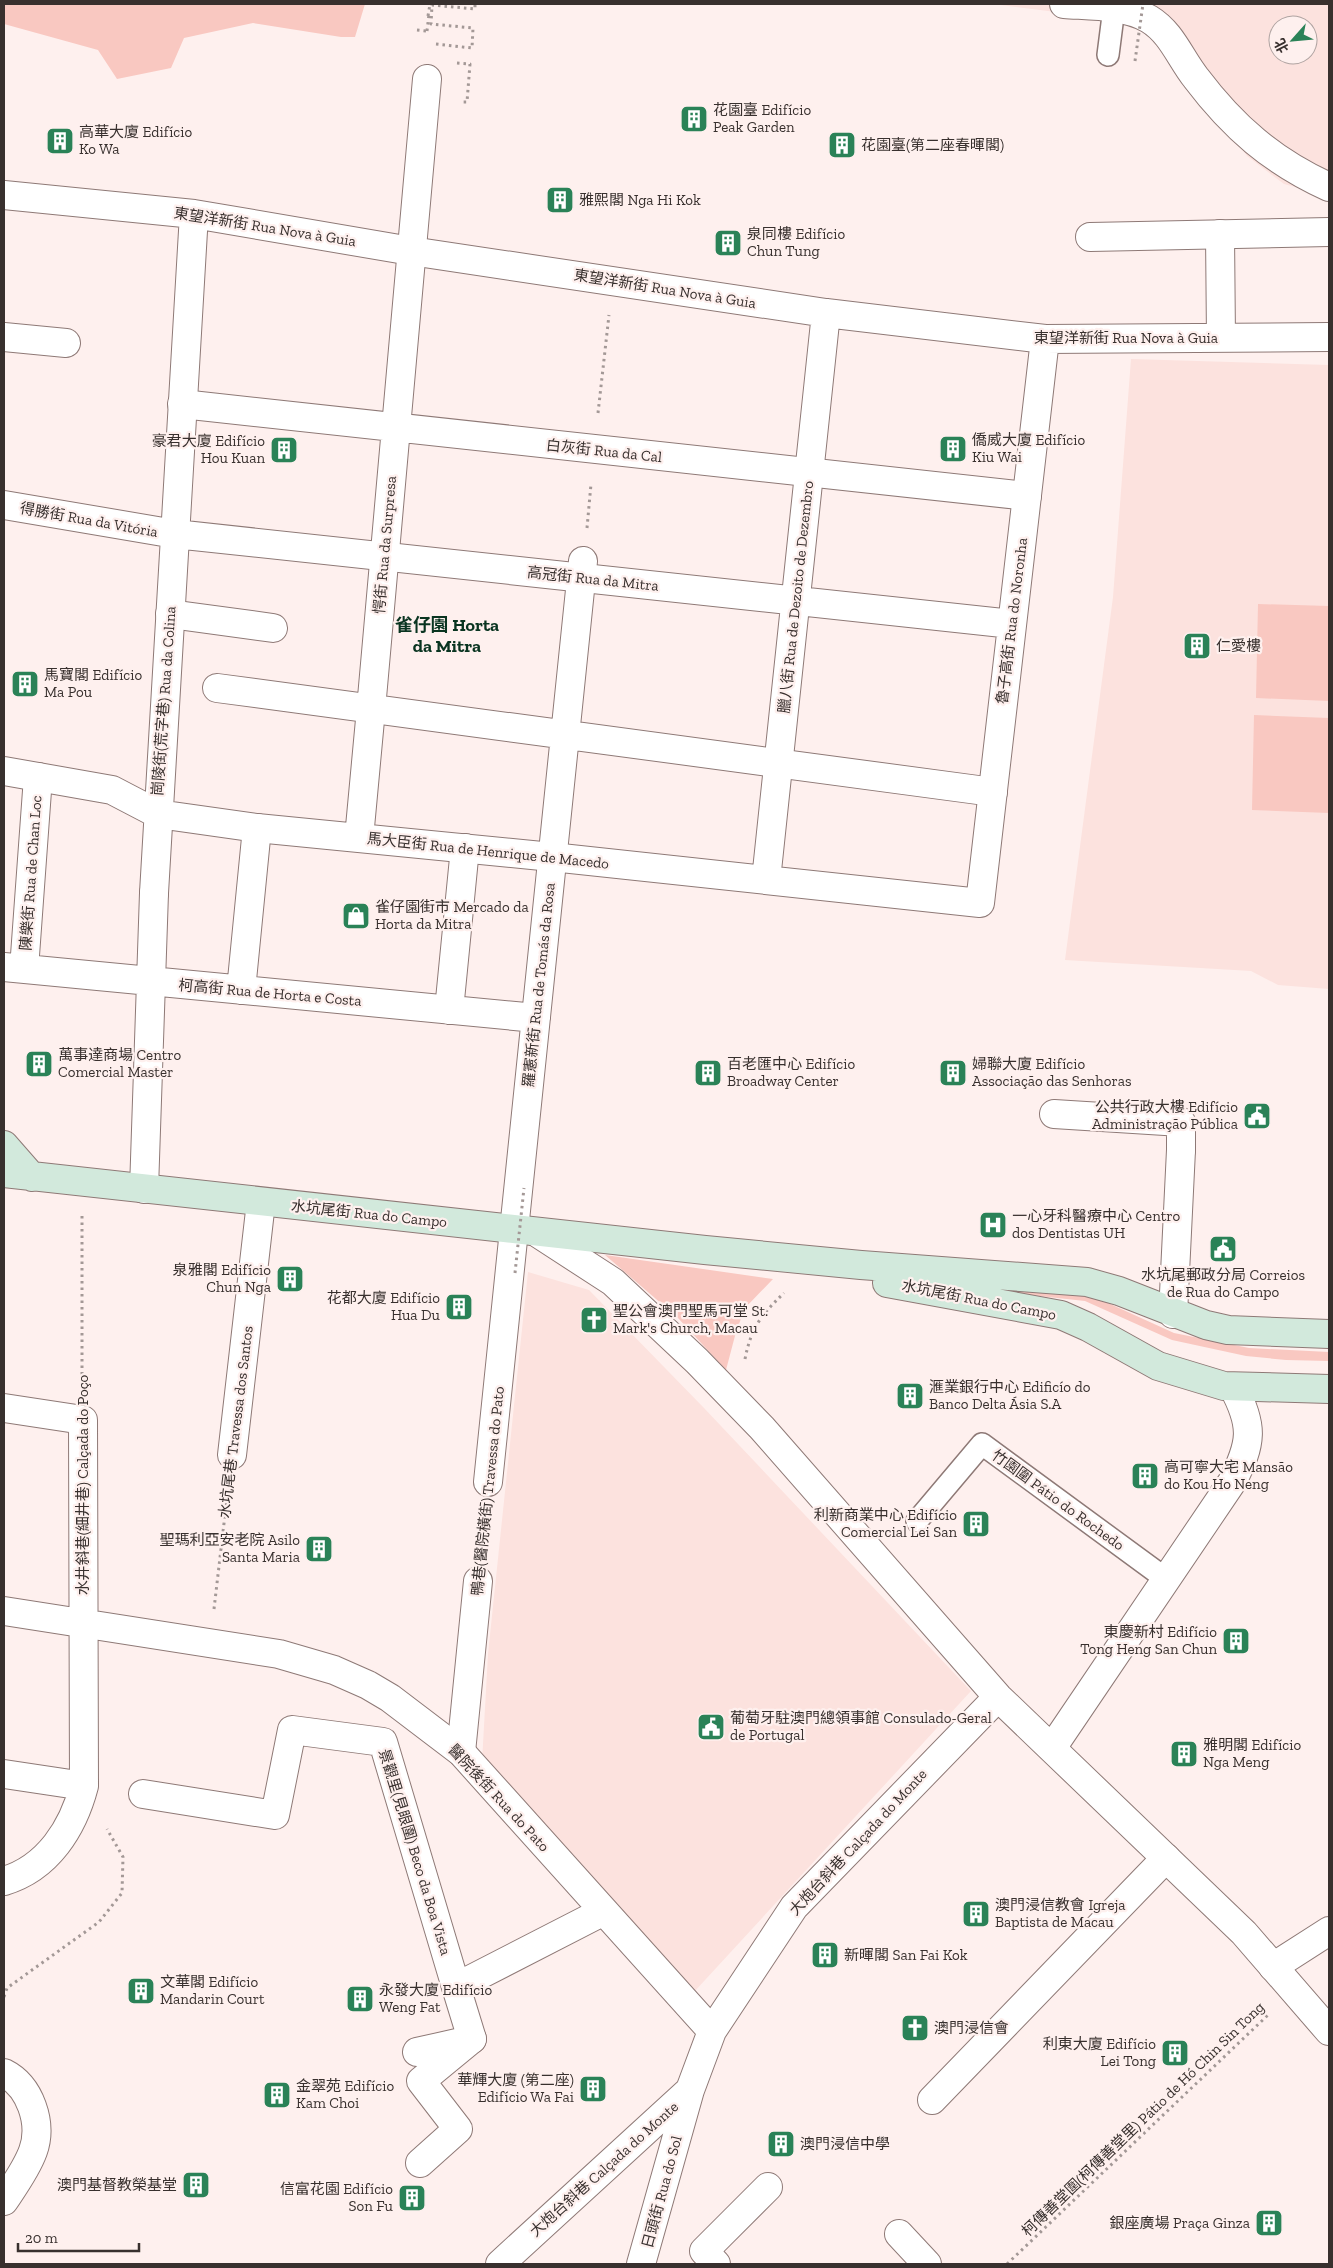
<svg xmlns="http://www.w3.org/2000/svg" width="1333" height="2268" font-family="'Zilla Slab','Noto Sans SC',serif">
  <style>
    .built { fill: #fce2de; fill-rule: evenodd }
    .green { fill: #f9c8c1 }
    .lines { fill: none; stroke-linecap: round; stroke-linejoin: round }
    .service-casing { stroke: #8e7976; stroke-width: 24 }
    .pedestrian-casing { stroke: #8e7976; stroke-width: 30 }
    .minor-casing { stroke: #8e7976; stroke-width: 30 }
    .secondary-casing { stroke: #8e7976; stroke-width: 30 }
    .path { stroke: #a39896; stroke-width: 3; stroke-dasharray: 2.5 4; stroke-linecap: butt }
    .service { stroke: #fff; stroke-width: 21 }
    .pedestrian { stroke: #fff; stroke-width: 28 }
    .minor { stroke: #fff; stroke-width: 28 }
    .secondary { stroke: #d2e9dc; stroke-width: 28 }
    .path-bridge { stroke: #a39896; stroke-width: 3; stroke-dasharray: 2.5 4; stroke-linecap: butt }
    .labels { text-anchor: middle; dominant-baseline: central; stroke-width: 4.5; stroke-linejoin: round; paint-order: stroke }
    .poi-label { font-size: 15px; fill: #38302e; stroke: #fef0ee; text-anchor: start }
    .street-label { font-size: 15px; fill: #38302e; stroke: #fef0ee }
    .quarter-label { font-size: 18px; font-weight: bold; fill: #093420; stroke: #fef0ee }
  </style>
  <rect width="100%" height="100%" fill="#fef0ee"/>
  <!-- built -->
  <path class="built" d="M 993,4 L 1329,4 L 1329,196 L 1284,184 L 1247,156 L 1165,42 L 1136,22 ZM 1278,25 L 1308,25 L 1308,55 L 1278,55 Z
    M 1131,359 L 1329,365 L 1329,989 L 1278,985 L 1251,971 L 1065,960 L 1113,597 Z
    M 528,1272 L 589,1290 L 704,1408 L 971,1691 L 694,1992 L 482,1762 L 488,1654 Z"/>
  <!-- green -->
  <path class="green" d="M 4,4 L 365,4 L 355,37 L 341,37 L 253,23 L 184,38 L 171,68 L 117,79 L 98,50 L 4,24 Z
    M 1258,604 L 1329,606 L 1329,701 L 1256,698 Z
    M 1254,715 L 1329,718 L 1329,813 L 1252,810 Z
    M 605,1255 L 773,1279 L 745,1308 L 736,1332 L 726,1370 L 678,1318 Z
    M 867,1277 L 1086,1293 L 1174,1333 L 1249,1348 L 1329,1352 L 1329,1361 L 1286,1360 L 1246,1356 L 1172,1340 L 1085,1301 Z"/>
  <g class="lines">
    <defs>
      <path id="service" d="M 1108,55 L 1114,8
        M 917,1521 L 982,1444 L 1166,1579"/>
      <path id="pedestrian" d="M 1090,237 L 1329,232
        M 4,337 L 66,343
        M 182,404 L 1027,496
        M 170,614 L 273,628
        M 217,688 L 993,792
        M 371,709 L 427,79
        M 4,967 L 536,1018
        M 24,969 L 38,777
        M 241,990 L 257,828
        M 449,1010 L 465,848
        M 1054,1114 L 1181,1122 L 1181,1150
        M 144,1189 L 154,893
        M 232,1455 L 261,1202
        M 488,1482 L 583,561
        M 461,1752 L 478,1581
        M 1273,1967 L 1329,1931
        M 417,2052 L 466,2041
        M 932,2100 L 1166,1858
        M 420,2163 L 458,2129 L 421,2081 L 472,2039
        M 899,2234 L 927,2264
        M 716,2264 L 704,2251 L 768,2187"/>
      <path id="minor" d="M 1064,4 C 1092,6 1124,5 1149,19 C 1172,33 1180,58 1196,78 C 1233,127 1272,161 1329,187
        M 4,195 L 194,214 L 411,251 L 826,313 L 1045,339 L 1329,337
        M 1220,234 L 1221,338
        M 4,505 L 175,534 L 1012,624
        M 4,771 L 112,790 L 158,814 L 257,828 L 552,857 L 980,903 L 1045,339
        M 359,838 L 371,709
        M 766,880 L 826,313
        M 154,893 L 194,214
        M 536,1232 L 613,1282 L 697,1361 L 762,1428 L 998,1697 L 1244,1933 L 1329,2031
        M 1173,1314 L 1181,1150
        M 4,1408 L 83,1420 L 84,1786 C 73,1828 48,1868 4,1881
        M 4,1611 L 279,1654 L 334,1670 L 368,1685 L 390,1698 L 461,1752 L 712,2031
        M 1052,1748 L 1232,1482 C 1252,1443 1254,1426 1233,1387
        M 4,1774 L 84,1786
        M 143,1794 L 275,1815 L 292,1730 L 383,1742 L 456,1987 L 604,1911
        M 456,1987 L 472,2039
        M 4,2073 C 30,2086 43,2123 33,2151 C 27,2168 14,2186 4,2201
        M 500,2264 L 690,2090
        M 641,2264 L 690,2090 L 712,2031 L 794,1907 L 998,1697"/>
      <path id="secondary" d="M 4,1145 L 32,1177
        M 4,1173 L 705,1250 L 861,1265 L 1087,1282 L 1119,1291 L 1206,1325 L 1228,1330 L 1329,1334
        M 887,1283 L 1061,1315 L 1088,1327 L 1158,1366 L 1224,1386 L 1329,1389"/>
    </defs>
    <!-- service casing -->
    <use href="#service" class="service-casing"/>
    <!-- pedestrian casing -->
    <use href="#pedestrian" class="pedestrian-casing"/>
    <!-- minor casing -->
    <use href="#minor" class="minor-casing"/>
    <!-- secondary casing -->
    <use href="#secondary" class="secondary-casing"/>
    <!-- path -->
    <path class="path" d="M 428,16 L 430,4
      M 417,30 L 427,31
      M 427,31 L 429,14
      M 436,44 L 472,48 L 473,28 L 431,24 L 432,5 L 475,9 L 475,4
      M 457,63 L 470,64 L 467,102 L 460,102
      M 598,413 L 609,315
      M 587,528 L 591,484
      M 82,1216 L 82,1385
      M 745,1359 C 751,1328 761,1315 784,1293
      M 482,1548 L 485,1517
      M 214,1609 L 228,1489
      M 4,1997 L 7,1988 L 99,1922 L 122,1893 L 123,1857 L 107,1829
      M 1007,2264 L 1268,2015"/>
    <!-- service -->
    <use href="#service" class="service"/>
    <!-- pedestrian -->
    <use href="#pedestrian" class="pedestrian"/>
    <!-- minor -->
    <use href="#minor" class="minor"/>
    <!-- secondary -->
    <use href="#secondary" class="secondary"/>
    <!-- path-bridge -->
    <path class="path-bridge" d="M 1135,61 L 1143,4
      M 515,1273 L 524,1188"/>
  </g>
  <!-- icons -->
  <defs>
    <symbol id="building-square" viewBox="-11 -11 22 22"><rect x="-9" y="-9" width="18" height="18" rx="4" fill="#2a8257" stroke="#fef0ee"/><path d="M-4-6H4V6H1V3H-1V6H-4ZM-2.5-4.3h1.7v1.8h-1.7ZM.8-4.3h1.7v1.8H.8ZM-2.5-1h1.7V.8h-1.7ZM.8-1h1.7V.8H.8Z" fill="#fff"/></symbol>
    <symbol id="shop-square" viewBox="-11 -11 22 22"><rect x="-9" y="-9" width="18" height="18" rx="4" fill="#2a8257" stroke="#fef0ee"/><path d="M-5-2.5h2.3a2.7 3.5 0 0 1 5.4 0H5L5.5 6h-11ZM-1.5-2.5h3a1.5 2.3 0 0 0-3 0Z" fill="#fff"/></symbol>
    <symbol id="civic-square" viewBox="-11 -11 22 22"><rect x="-9" y="-9" width="18" height="18" rx="4" fill="#2a8257" stroke="#fef0ee"/><path d="M-.6-6.5H3V-4.5H.6V-3L4-1V1h2V6H-6V1h2V-1L-.6-3ZM-1.2 2.5V6h2.4V2.5Z" fill="#fff"/></symbol>
    <symbol id="hospital-square" viewBox="-11 -11 22 22"><rect x="-9" y="-9" width="18" height="18" rx="4" fill="#2a8257" stroke="#fef0ee"/><path d="M-5-5h3v3.5h4V-5h3V5h-3V1.5h-4V5h-3Z" fill="#fff"/></symbol>
    <symbol id="church-square" viewBox="-11 -11 22 22"><rect x="-9" y="-9" width="18" height="18" rx="4" fill="#2a8257" stroke="#fef0ee"/><path d="M-1.2-6h2.4v3.5h3.3v2.4h-3.3V6h-2.4V-.1h-3.3v-2.4h3.3Z" fill="#fff"/></symbol>
  </defs>
  <g fill-rule="evenodd">
    <use href="#building-square" x="678" y="103" width="32" height="32"/>
    <use href="#building-square" x="44" y="125" width="32" height="32"/>
    <use href="#building-square" x="826" y="129" width="32" height="32"/>
    <use href="#building-square" x="544" y="184" width="32" height="32"/>
    <use href="#building-square" x="712" y="227" width="32" height="32"/>
    <use href="#building-square" x="937" y="433" width="32" height="32"/>
    <use href="#building-square" x="268" y="434" width="32" height="32"/>
    <use href="#building-square" x="1181" y="630" width="32" height="32"/>
    <use href="#building-square" x="9" y="668" width="32" height="32"/>
    <use href="#shop-square" x="340" y="900" width="32" height="32"/>
    <use href="#building-square" x="23" y="1048" width="32" height="32"/>
    <use href="#building-square" x="692" y="1057" width="32" height="32"/>
    <use href="#building-square" x="937" y="1057" width="32" height="32"/>
    <use href="#civic-square" x="1241" y="1100" width="32" height="32"/>
    <use href="#hospital-square" x="977" y="1209" width="32" height="32"/>
    <use href="#civic-square" x="1207" y="1233" width="32" height="32"/>
    <use href="#building-square" x="274" y="1263" width="32" height="32"/>
    <use href="#building-square" x="443" y="1291" width="32" height="32"/>
    <use href="#church-square" x="578" y="1304" width="32" height="32"/>
    <use href="#building-square" x="894" y="1380" width="32" height="32"/>
    <use href="#building-square" x="1129" y="1460" width="32" height="32"/>
    <use href="#building-square" x="960" y="1508" width="32" height="32"/>
    <use href="#building-square" x="303" y="1533" width="32" height="32"/>
    <use href="#building-square" x="1220" y="1625" width="32" height="32"/>
    <use href="#civic-square" x="695" y="1711" width="32" height="32"/>
    <use href="#building-square" x="1168" y="1738" width="32" height="32"/>
    <use href="#building-square" x="960" y="1898" width="32" height="32"/>
    <use href="#building-square" x="809" y="1939" width="32" height="32"/>
    <use href="#building-square" x="125" y="1975" width="32" height="32"/>
    <use href="#building-square" x="344" y="1983" width="32" height="32"/>
    <use href="#church-square" x="899" y="2012" width="32" height="32"/>
    <use href="#building-square" x="1159" y="2037" width="32" height="32"/>
    <use href="#building-square" x="577" y="2073" width="32" height="32"/>
    <use href="#building-square" x="261" y="2079" width="32" height="32"/>
    <use href="#building-square" x="765" y="2128" width="32" height="32"/>
    <use href="#building-square" x="180" y="2169" width="32" height="32"/>
    <use href="#building-square" x="396" y="2182" width="32" height="32"/>
    <use href="#building-square" x="1253" y="2207" width="32" height="32"/>
  </g>
  <g class="labels">
    <!-- poi labels -->
    <g class="poi-label">
      <text x="713" y="110">花園臺 Edifício<tspan x="713" dy="17">Peak Garden</tspan></text>
      <text x="79" y="132">高華大廈 Edifício<tspan x="79" dy="17">Ko Wa</tspan></text>
      <text x="861" y="145">花園臺(第二座春暉閣)</text>
      <text x="579" y="200">雅熙閣 Nga Hi Kok</text>
      <text x="747" y="234">泉同樓 Edifício<tspan x="747" dy="17">Chun Tung</tspan></text>
      <text x="972" y="440">僑威大廈 Edifício<tspan x="972" dy="17">Kiu Wai</tspan></text>
      <text x="265" y="441" text-anchor="end">豪君大廈 Edifício<tspan x="265" dy="17">Hou Kuan</tspan></text>
      <text x="1216" y="646">仁愛樓</text>
      <text x="44" y="675">馬寶閣 Edifício<tspan x="44" dy="17">Ma Pou</tspan></text>
      <text x="375" y="907">雀仔園街市 Mercado da<tspan x="375" dy="17">Horta da Mitra</tspan></text>
      <text x="58" y="1055">萬事達商場 Centro<tspan x="58" dy="17">Comercial Master</tspan></text>
      <text x="727" y="1064">百老匯中心 Edifício<tspan x="727" dy="17">Broadway Center</tspan></text>
      <text x="972" y="1064">婦聯大廈 Edifício<tspan x="972" dy="17">Associação das Senhoras</tspan></text>
      <text x="1238" y="1107" text-anchor="end">公共行政大樓 Edifício<tspan x="1238" dy="17">Administração Pública</tspan></text>
      <text x="1012" y="1216">一心牙科醫療中心 Centro<tspan x="1012" dy="17">dos Dentistas UH</tspan></text>
      <text x="271" y="1270" text-anchor="end">泉雅閣 Edifício<tspan x="271" dy="17">Chun Nga</tspan></text>
      <text x="1223" y="1275" text-anchor="middle">水坑尾郵政分局 Correios<tspan x="1223" dy="17">de Rua do Campo</tspan></text>
      <text x="440" y="1298" text-anchor="end">花都大廈 Edifício<tspan x="440" dy="17">Hua Du</tspan></text>
      <text x="613" y="1311">聖公會澳門聖馬可堂 St.<tspan x="613" dy="17">Mark's Church, Macau</tspan></text>
      <text x="929" y="1387">滙業銀行中心 Edificío do<tspan x="929" dy="17">Banco Delta Ásia S.A</tspan></text>
      <text x="1164" y="1467">高可寧大宅 Mansão<tspan x="1164" dy="17">do Kou Ho Neng</tspan></text>
      <text x="957" y="1515" text-anchor="end">利新商業中心 Edifício<tspan x="957" dy="17">Comercial Lei San</tspan></text>
      <text x="300" y="1540" text-anchor="end">聖瑪利亞安老院 Asilo<tspan x="300" dy="17">Santa Maria</tspan></text>
      <text x="1217" y="1632" text-anchor="end">東慶新村 Edifício<tspan x="1217" dy="17">Tong Heng San Chun</tspan></text>
      <text x="730" y="1718">葡萄牙駐澳門總領事館 Consulado-Geral<tspan x="730" dy="17">de Portugal</tspan></text>
      <text x="1203" y="1745">雅明閣 Edifício<tspan x="1203" dy="17">Nga Meng</tspan></text>
      <text x="995" y="1905">澳門浸信教會 Igreja<tspan x="995" dy="17">Baptista de Macau</tspan></text>
      <text x="844" y="1955">新暉閣 San Fai Kok</text>
      <text x="160" y="1982">文華閣 Edifício<tspan x="160" dy="17">Mandarin Court</tspan></text>
      <text x="379" y="1990">永發大廈 Edifício<tspan x="379" dy="17">Weng Fat</tspan></text>
      <text x="934" y="2028">澳門浸信會</text>
      <text x="1156" y="2044" text-anchor="end">利東大廈 Edifício<tspan x="1156" dy="17">Lei Tong</tspan></text>
      <text x="574" y="2080" text-anchor="end">華輝大廈 (第二座)<tspan x="574" dy="17">Edifício Wa Fai</tspan></text>
      <text x="296" y="2086">金翠苑 Edifício<tspan x="296" dy="17">Kam Choi</tspan></text>
      <text x="800" y="2144">澳門浸信中學</text>
      <text x="177" y="2185" text-anchor="end">澳門基督教榮基堂</text>
      <text x="393" y="2189" text-anchor="end">信富花園 Edifício<tspan x="393" dy="17">Son Fu</tspan></text>
      <text x="1250" y="2223" text-anchor="end">銀座廣場 Praça Ginza</text>
    </g>
    <!-- street labels -->
    <g class="street-label">
      <text transform="translate(265 227) rotate(9)">東望洋新街 Rua Nova à Guia</text>
      <text transform="translate(665 289) rotate(9)">東望洋新街 Rua Nova à Guia</text>
      <text x="1126" y="338">東望洋新街 Rua Nova à Guia</text>
      <text transform="translate(604 451) rotate(6)">白灰街 Rua da Cal</text>
      <text transform="translate(89 520) rotate(10)">得勝街 Rua da Vitória</text>
      <text transform="translate(385 545) rotate(-85)">愕街 Rua da Surpresa</text>
      <text transform="translate(593 579) rotate(6)">高冠街 Rua da Mitra</text>
      <text transform="translate(796 597) rotate(-84)">臘八街 Rua de Dezoito de Dezembro</text>
      <text transform="translate(1012 621) rotate(-83)">魯子高街 Rua do Noronha</text>
      <text transform="translate(164 701) rotate(-86)">崗陵街(荒字巷) Rua da Colina</text>
      <text transform="translate(488 851) rotate(6)">馬大臣街 Rua de Henrique de Macedo</text>
      <text transform="translate(31 873) rotate(-86)">陳樂街 Rua de Chan Loc</text>
      <text transform="translate(539 985) rotate(-84)">羅憲新街 Rua de Tomás da Rosa</text>
      <text transform="translate(270 993) rotate(5)">柯高街 Rua de Horta e Costa</text>
      <text transform="translate(369 1214) rotate(6)">水坑尾街 Rua do Campo</text>
      <text transform="translate(979 1300) rotate(11)">水坑尾街 Rua do Campo</text>
      <text transform="translate(236 1422) rotate(-83)">水坑尾巷 Travessa dos Santos</text>
      <text transform="translate(83 1485) rotate(-90)">水井斜巷(細井巷) Calçada do Poço</text>
      <text transform="translate(488 1491) rotate(-84)">鴨巷(醫院橫街) Travessa do Pato</text>
      <text transform="translate(1058 1500) rotate(36)">竹園圍 Pátio do Rochedo</text>
      <text transform="translate(499 1798) rotate(47)">醫院後街 Rua do Pato</text>
      <text transform="translate(858 1842) rotate(-47)">大炮台斜巷 Calçada do Monte</text>
      <text transform="translate(415 1852) rotate(73)">景觀里(見眼圍) Beco da Boa Vista</text>
      <text transform="translate(1143 2119) rotate(-44)">柯傳善堂圍(柯傳善堂里) Pátio de Hó Chin Sin Tong</text>
      <text transform="translate(604 2169) rotate(-42)">大炮台斜巷 Calçada do Monte</text>
      <text transform="translate(662 2192) rotate(-75)">日頭街 Rua do Sol</text>
    </g>
    <!-- quarter labels -->
    <g class="quarter-label">
      <text x="447" y="625">雀仔園 Horta<tspan x="447" dy="21">da Mitra</tspan></text>
    </g>
  </g>
  <!-- border -->
  <rect width="1333" height="2268" fill="none" stroke="#38302e" stroke-width="10"/>
  <!-- north arrow -->
  <g transform="translate(1293 40) rotate(243)"><circle r="24" fill="#fef0ee" stroke="#afa3a1"/>
  <path d="M0-4L9 19L0 12L-9 19Z" fill="#2a8257"/>
  <text y="-8" font-size="14" font-weight="bold" text-anchor="middle" fill="#38302e">北</text>
  </g>
  <!-- scale -->
  <path d="M18 2243v8h121v-8" fill="none" stroke="#38302e" stroke-width="2.5"/>
  <text x="25" y="2243" font-size="15" fill="#38302e" stroke="#fef0ee" stroke-width="4" paint-order="stroke">20 m</text>
</svg>
